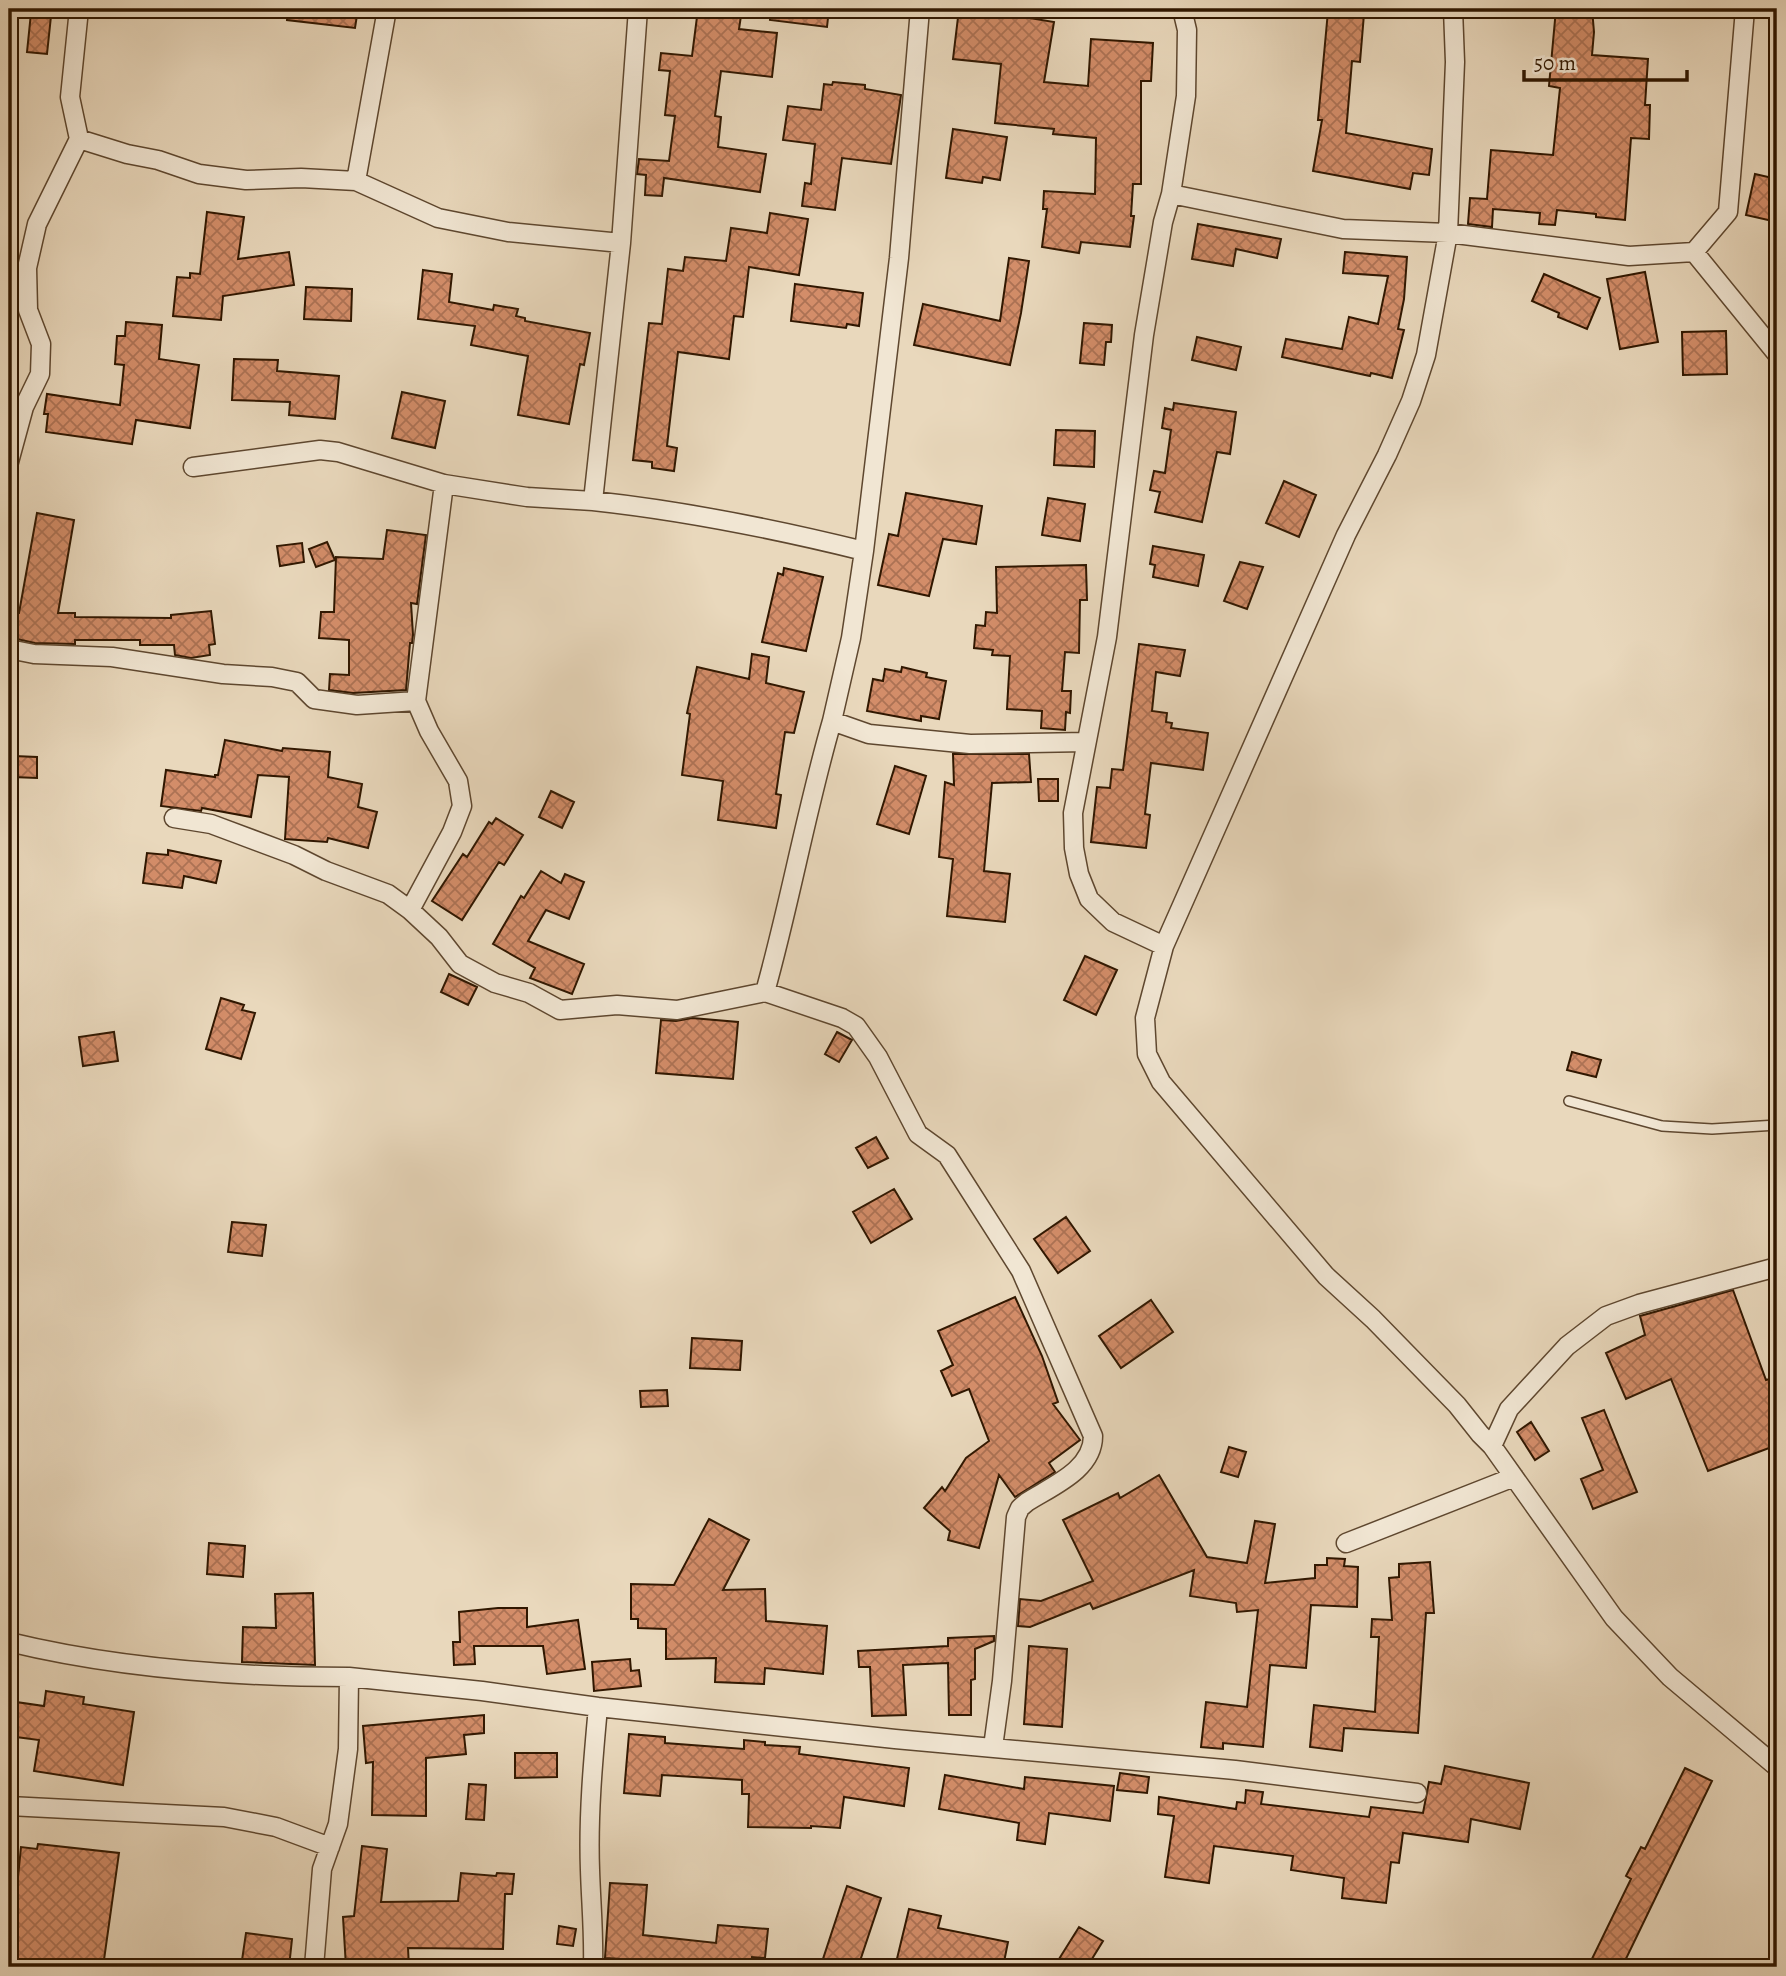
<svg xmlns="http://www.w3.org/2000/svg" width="1786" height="1976" font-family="Alegreya,serif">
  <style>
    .building { fill: url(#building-cross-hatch); stroke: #301700; stroke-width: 2 }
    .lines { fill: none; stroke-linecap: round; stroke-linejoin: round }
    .service-casing { stroke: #5e472f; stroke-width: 12 }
    .minor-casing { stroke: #5e472f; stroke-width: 21 }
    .service { stroke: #f1e6d3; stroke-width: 9 }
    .minor { stroke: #f1e6d3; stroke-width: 18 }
  </style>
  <defs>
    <pattern id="building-cross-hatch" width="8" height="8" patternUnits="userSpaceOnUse" patternTransform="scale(1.75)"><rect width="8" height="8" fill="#d38d69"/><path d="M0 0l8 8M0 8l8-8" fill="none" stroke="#ac7254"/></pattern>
  </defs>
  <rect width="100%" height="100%" fill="#e9d8bc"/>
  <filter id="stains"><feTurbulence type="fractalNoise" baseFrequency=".00286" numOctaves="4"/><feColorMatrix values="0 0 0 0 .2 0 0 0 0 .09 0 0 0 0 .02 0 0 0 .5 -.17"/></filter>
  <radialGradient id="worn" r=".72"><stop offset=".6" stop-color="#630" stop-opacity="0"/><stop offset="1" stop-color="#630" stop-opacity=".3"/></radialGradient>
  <!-- building -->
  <path class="building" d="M 288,9 L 358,9 L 355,28 L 287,20 Z
    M 698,9 L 742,9 L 739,29 L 777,33 L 772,77 L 721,71 L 715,116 L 721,117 L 718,147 L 766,154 L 760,192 L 664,178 L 662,196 L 645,195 L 646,175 L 637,174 L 639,159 L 669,161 L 675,116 L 665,115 L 670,71 L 659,70 L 661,53 L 692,56 Z
    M 771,9 L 829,9 L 827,27 L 770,20 Z
    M 959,9 L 995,9 L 994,12 L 1054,22 L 1044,82 L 1088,86 L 1091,39 L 1153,43 L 1151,81 L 1141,81 L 1141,184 L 1133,184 L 1131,216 L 1134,216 L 1130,247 L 1081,242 L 1079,253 L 1042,247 L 1047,209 L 1043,209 L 1044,191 L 1095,194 L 1096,138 L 1053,134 L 1054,129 L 995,123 L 1001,64 L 953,59 Z
    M 1556,9 L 1592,9 L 1594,32 L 1592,55 L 1648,59 L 1645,105 L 1650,105 L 1649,139 L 1631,138 L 1625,220 L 1596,217 L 1596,214 L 1557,210 L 1555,225 L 1539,224 L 1540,213 L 1493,209 L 1492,227 L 1468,224 L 1470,198 L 1487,199 L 1491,150 L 1553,155 L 1560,88 L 1549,86 Z
    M 1328,11 L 1364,14 L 1360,62 L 1352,61 L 1346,133 L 1432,149 L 1429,175 L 1413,173 L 1410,189 L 1313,171 L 1322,120 L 1318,120 Z
    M 31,13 L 51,16 L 47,54 L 27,52 Z
    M 833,82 L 865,85 L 865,89 L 901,95 L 891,164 L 842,158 L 835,210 L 802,206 L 805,183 L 811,184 L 815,144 L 783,140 L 788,106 L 821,110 L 824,84 L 832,85 Z
    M 953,129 L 1007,137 L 1000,180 L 983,177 L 982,183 L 946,178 Z
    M 1755,174 L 1777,179 L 1777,222 L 1746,215 Z
    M 207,212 L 244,217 L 238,259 L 289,252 L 294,285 L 223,296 L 221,320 L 173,316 L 177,277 L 190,278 L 190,273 L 200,274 Z
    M 770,213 L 808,219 L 799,275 L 749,267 L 743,317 L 734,316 L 729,359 L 678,352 L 667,446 L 677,448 L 674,471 L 652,468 L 652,462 L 633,460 L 649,323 L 662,324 L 668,269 L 683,271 L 685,257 L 726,261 L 731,228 L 767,233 Z
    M 1198,224 L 1281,239 L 1277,258 L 1236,249 L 1233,266 L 1192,259 Z
    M 1345,252 L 1407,257 L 1404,299 L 1398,329 L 1404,330 L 1392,378 L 1371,373 L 1370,376 L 1282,357 L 1286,339 L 1342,349 L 1349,317 L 1378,324 L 1388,276 L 1343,273 Z
    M 1009,258 L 1029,261 L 1021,313 L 1010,365 L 914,345 L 923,304 L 1000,321 Z
    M 423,270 L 452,274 L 449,302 L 493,310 L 494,305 L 518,309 L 516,316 L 525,318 L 525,321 L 590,333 L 584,365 L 580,364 L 569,424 L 518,415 L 528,356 L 471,345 L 475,326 L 418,319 Z
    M 1645,272 L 1658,342 L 1620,349 L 1607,279 Z
    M 1544,274 L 1600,298 L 1587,329 L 1558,317 L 1559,313 L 1532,301 Z
    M 795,284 L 863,293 L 859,326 L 847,324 L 846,328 L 791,321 Z
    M 306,287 L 352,289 L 351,321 L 304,319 Z
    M 126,322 L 162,325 L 159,359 L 199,365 L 190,428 L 136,420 L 132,444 L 46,432 L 48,414 L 44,414 L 47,394 L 120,405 L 124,365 L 115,364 L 117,336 L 125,336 Z
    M 1084,323 L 1112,325 L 1111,342 L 1106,342 L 1104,365 L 1080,363 Z
    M 1726,331 L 1727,374 L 1683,375 L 1682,332 Z
    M 1197,337 L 1241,347 L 1236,370 L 1192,360 Z
    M 234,359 L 278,360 L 277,371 L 339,376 L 335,419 L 289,415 L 290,402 L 232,400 Z
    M 402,392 L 445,401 L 435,448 L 392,438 Z
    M 1174,403 L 1236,412 L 1230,454 L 1217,452 L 1202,522 L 1155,512 L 1160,492 L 1150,490 L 1154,471 L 1165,473 L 1171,430 L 1162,428 L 1165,408 L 1173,410 Z
    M 1056,430 L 1095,431 L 1094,467 L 1054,465 Z
    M 1284,481 L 1316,495 L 1299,537 L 1266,523 Z
    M 906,493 L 982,506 L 976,544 L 943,539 L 929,596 L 878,585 L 889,534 L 898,536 Z
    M 1048,498 L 1085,504 L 1080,541 L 1042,535 Z
    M 37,513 L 74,520 L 58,613 L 75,613 L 75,617 L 171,618 L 171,615 L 211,611 L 215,644 L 209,645 L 210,655 L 191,658 L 175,655 L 174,645 L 140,645 L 140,640 L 75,640 L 75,644 L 35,643 L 12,638 L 12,613 L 19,613 Z
    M 387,530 L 426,535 L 417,604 L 411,603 L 413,635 L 412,643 L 410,643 L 406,690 L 353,693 L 329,690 L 330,674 L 349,675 L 349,640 L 319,638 L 321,612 L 334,612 L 336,557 L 383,559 Z
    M 327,542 L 335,560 L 316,567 L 309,549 Z
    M 302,543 L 304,562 L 280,566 L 277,546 Z
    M 1153,546 L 1204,555 L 1198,586 L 1153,577 L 1155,565 L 1150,564 Z
    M 1240,562 L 1263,567 L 1247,609 L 1224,601 Z
    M 1086,565 L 1087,600 L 1080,600 L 1079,653 L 1065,652 L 1062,691 L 1071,691 L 1070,713 L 1066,712 L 1065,730 L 1041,728 L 1042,711 L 1007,709 L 1010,656 L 992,655 L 993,650 L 974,648 L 976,625 L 985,626 L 986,612 L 997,613 L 996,567 Z
    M 784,568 L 823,577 L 806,651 L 762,642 L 778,573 L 783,575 Z
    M 1139,644 L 1185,650 L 1180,676 L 1156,672 L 1152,711 L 1167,713 L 1166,722 L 1172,723 L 1171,728 L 1208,733 L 1203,770 L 1151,763 L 1145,814 L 1150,815 L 1146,848 L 1091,842 L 1097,787 L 1110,788 L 1112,769 L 1123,770 Z
    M 752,654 L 769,657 L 766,683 L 804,692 L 794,733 L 785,732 L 776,794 L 781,795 L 776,828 L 718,820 L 723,781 L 682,775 L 690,714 L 687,713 L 697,667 L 749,679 Z
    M 902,667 L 927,673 L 926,677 L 946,681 L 939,719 L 921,716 L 921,721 L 867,711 L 873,679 L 883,681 L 885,669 L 901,672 Z
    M 225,740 L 282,751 L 283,748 L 330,752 L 328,777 L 362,784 L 358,807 L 377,812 L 368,848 L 328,838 L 327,842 L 285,839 L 289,777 L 258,775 L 251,817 L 202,808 L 201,811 L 161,806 L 166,770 L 215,777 L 215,775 L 218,775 Z
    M 953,754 L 1029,754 L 1031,782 L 992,783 L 984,871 L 1010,874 L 1005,922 L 947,916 L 953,859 L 939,857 L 945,782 L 954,785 Z
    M 14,756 L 37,757 L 37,778 L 13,777 Z
    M 895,766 L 926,776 L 909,834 L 877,824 Z
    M 1038,779 L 1058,779 L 1058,801 L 1039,801 Z
    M 551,791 L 574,802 L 562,828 L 539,817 Z
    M 496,818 L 523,835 L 504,865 L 499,862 L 462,920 L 432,901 L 463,854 L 467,857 L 489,822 L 492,824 Z
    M 168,850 L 221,861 L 216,883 L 184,876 L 182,888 L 143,883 L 147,853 L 168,855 Z
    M 541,871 L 561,883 L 565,874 L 584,882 L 569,919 L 546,910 L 528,941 L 584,964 L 572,994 L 530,978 L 535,968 L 493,944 L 521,896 L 524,898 Z
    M 1085,956 L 1117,970 L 1096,1015 L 1064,1000 Z
    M 449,974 L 477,987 L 468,1005 L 441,992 Z
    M 221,998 L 244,1005 L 242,1010 L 255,1013 L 241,1059 L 206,1049 Z
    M 692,1018 L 738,1022 L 733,1079 L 656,1073 L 661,1020 L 676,1021 Z
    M 114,1032 L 118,1061 L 83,1066 L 79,1037 Z
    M 837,1032 L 852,1040 L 839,1062 L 825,1054 Z
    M 1572,1052 L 1601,1060 L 1596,1077 L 1567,1070 Z
    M 876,1137 L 888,1158 L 868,1168 L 856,1148 Z
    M 894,1189 L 912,1219 L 871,1243 L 853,1212 Z
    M 1066,1217 L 1090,1251 L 1058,1273 L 1034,1239 Z
    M 232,1222 L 266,1225 L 262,1256 L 228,1252 Z
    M 1733,1290 L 1766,1380 L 1777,1377 L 1777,1445 L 1708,1471 L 1671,1379 L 1626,1399 L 1606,1353 L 1645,1335 L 1640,1316 Z
    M 1015,1297 L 1042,1356 L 1058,1402 L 1053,1404 L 1080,1440 L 1049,1463 L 1055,1472 L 1015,1497 L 999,1475 L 979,1548 L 948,1540 L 950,1531 L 924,1508 L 942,1487 L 945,1491 L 966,1458 L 989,1441 L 969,1389 L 952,1396 L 941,1371 L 953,1365 L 938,1331 Z
    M 1151,1300 L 1173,1332 L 1121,1368 L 1099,1336 Z
    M 692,1338 L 742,1341 L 740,1370 L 690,1368 Z
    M 667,1390 L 668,1406 L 641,1407 L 640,1391 Z
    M 1604,1410 L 1637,1492 L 1593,1509 L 1581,1479 L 1603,1470 L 1582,1418 Z
    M 1531,1422 L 1549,1451 L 1535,1460 L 1517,1432 Z
    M 1229,1447 L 1246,1452 L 1238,1477 L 1221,1472 Z
    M 1159,1475 L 1207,1557 L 1247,1563 L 1255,1521 L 1275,1524 L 1265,1583 L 1315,1578 L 1315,1565 L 1327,1565 L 1327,1558 L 1345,1559 L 1344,1566 L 1358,1567 L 1357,1607 L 1311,1605 L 1306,1668 L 1270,1665 L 1263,1747 L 1223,1743 L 1223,1749 L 1201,1747 L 1206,1702 L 1247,1707 L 1258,1610 L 1237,1612 L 1236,1603 L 1190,1596 L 1194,1570 L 1093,1609 L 1090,1603 L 1030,1627 L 1018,1626 L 1020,1599 L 1041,1601 L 1093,1581 L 1063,1520 L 1118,1493 L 1120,1498 Z
    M 709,1519 L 749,1540 L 723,1590 L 765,1589 L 766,1621 L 827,1626 L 823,1674 L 765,1668 L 764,1684 L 715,1682 L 716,1658 L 666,1659 L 666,1629 L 638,1628 L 638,1619 L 631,1619 L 631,1584 L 674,1585 Z
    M 209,1543 L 245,1546 L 243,1577 L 207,1574 Z
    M 1430,1562 L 1434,1613 L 1426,1613 L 1418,1733 L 1344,1728 L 1342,1751 L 1310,1747 L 1314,1705 L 1375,1712 L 1379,1637 L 1371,1637 L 1372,1619 L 1392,1620 L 1389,1578 L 1399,1577 L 1399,1564 Z
    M 313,1593 L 315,1665 L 242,1662 L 243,1627 L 276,1628 L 275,1594 Z
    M 498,1608 L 527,1608 L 527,1627 L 578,1620 L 585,1669 L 547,1674 L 543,1646 L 474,1646 L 475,1664 L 454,1665 L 453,1642 L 460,1642 L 459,1612 Z
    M 994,1636 L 994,1641 L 975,1649 L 975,1679 L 971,1680 L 971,1715 L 949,1715 L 948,1663 L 903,1665 L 906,1715 L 872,1716 L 870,1667 L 859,1667 L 858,1651 L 948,1646 L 948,1638 Z
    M 1029,1646 L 1067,1649 L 1062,1727 L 1024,1724 Z
    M 630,1659 L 631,1671 L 639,1670 L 641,1686 L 594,1691 L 592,1662 Z
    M 46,1691 L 84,1697 L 83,1704 L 134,1712 L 123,1785 L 34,1771 L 39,1740 L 9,1736 L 9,1701 L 44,1706 Z
    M 484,1715 L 484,1733 L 464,1735 L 466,1754 L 426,1758 L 426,1816 L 372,1815 L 373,1762 L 366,1763 L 363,1726 Z
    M 629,1734 L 665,1737 L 665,1743 L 744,1749 L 744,1740 L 765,1742 L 765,1745 L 800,1747 L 799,1754 L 909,1768 L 904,1806 L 844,1797 L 840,1828 L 811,1826 L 811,1828 L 748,1827 L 749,1794 L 742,1794 L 742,1780 L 662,1775 L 660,1796 L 624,1793 Z
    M 515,1753 L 557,1753 L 557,1777 L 515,1778 Z
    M 1445,1766 L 1529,1783 L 1520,1829 L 1471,1819 L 1468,1842 L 1403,1833 L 1399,1863 L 1391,1862 L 1386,1903 L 1342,1898 L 1344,1878 L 1291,1870 L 1293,1856 L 1214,1846 L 1209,1883 L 1165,1877 L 1174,1816 L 1158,1814 L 1159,1797 L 1236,1809 L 1237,1802 L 1245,1803 L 1246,1790 L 1263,1792 L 1261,1804 L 1369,1817 L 1371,1807 L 1423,1813 L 1429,1782 L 1441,1784 Z
    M 1685,1768 L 1712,1781 L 1622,1967 L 1588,1967 L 1631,1879 L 1626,1876 L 1641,1847 L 1645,1849 Z
    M 1120,1773 L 1149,1777 L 1147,1793 L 1117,1790 Z
    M 945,1775 L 1024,1789 L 1025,1777 L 1114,1786 L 1110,1821 L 1049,1813 L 1045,1844 L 1017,1840 L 1019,1823 L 939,1809 Z
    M 469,1784 L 486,1785 L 484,1820 L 466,1819 Z
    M 38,1844 L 119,1853 L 103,1967 L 9,1967 L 21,1847 L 37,1849 Z
    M 362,1846 L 387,1849 L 381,1902 L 458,1901 L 461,1873 L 496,1876 L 497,1873 L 514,1874 L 512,1894 L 505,1894 L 503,1949 L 408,1948 L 409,1967 L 346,1967 L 343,1917 L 354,1916 Z
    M 610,1883 L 647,1885 L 643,1935 L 716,1943 L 718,1925 L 768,1929 L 765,1958 L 752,1957 L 751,1967 L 697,1962 L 696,1967 L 689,1967 L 650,1963 L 651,1961 L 605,1958 Z
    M 847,1886 L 881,1898 L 858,1967 L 836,1967 L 822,1962 Z
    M 909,1909 L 941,1916 L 938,1928 L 1008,1942 L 1003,1967 L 895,1967 Z
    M 559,1926 L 576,1929 L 573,1946 L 557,1944 Z
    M 1079,1927 L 1103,1941 L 1087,1967 L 1054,1967 Z
    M 246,1933 L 292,1939 L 289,1967 L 241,1967 Z"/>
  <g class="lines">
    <defs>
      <path id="service" d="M 1569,1101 L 1662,1126 L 1712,1129 L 1777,1125"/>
      <path id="minor" d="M 1453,9 L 1455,62 L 1448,233 L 1426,355 L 1411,401 L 1387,455 L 1346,535 L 1164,946 L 1145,1018 L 1147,1054 L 1161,1082 L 1326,1276 L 1373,1319 L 1457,1405 L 1480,1434 L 1492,1446 L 1614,1618 L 1670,1677 L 1777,1767
        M 79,139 L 127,154 L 158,160 L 199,174 L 246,180 L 301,178 L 356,181 L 438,218 L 508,232 L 621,243 L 593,501 C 685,511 775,529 864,551 L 851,638 L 832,721 L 869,734 L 970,744 L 1086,742
        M 356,181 L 387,9
        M 1171,194 L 1343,229 L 1448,233 L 1629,256 L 1694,252 L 1728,212 L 1745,9
        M 621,243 L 638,9
        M 1694,252 L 1777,354
        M 9,462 L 24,407 L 40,374 L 41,344 L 28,310 L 27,268 L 37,224 L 79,139 L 70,97 L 79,9
        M 193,467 L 320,450 L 338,452 L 444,484 L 527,497 L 593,501
        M 864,551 L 899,258 L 920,9
        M 9,649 L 34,654 L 112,657 L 223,674 L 272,677 L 297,682 L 314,699 L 357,705 L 416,701
        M 174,818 L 211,824 L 294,855 L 326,871 L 388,894 L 410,910 L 439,937 L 460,964 L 495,983 L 529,993 L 560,1010 L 617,1005 L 677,1010 L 765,992 C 790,903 806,811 832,721
        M 410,910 L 452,832 L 462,806 L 458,781 L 429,731 L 416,701 L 444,484
        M 1164,946 L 1113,922 L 1089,899 L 1079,874 L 1074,848 L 1073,813 L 1107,637 L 1144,335 L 1163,222 L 1171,194 L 1186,96 L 1187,30 L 1182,9
        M 765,992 L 842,1018 L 856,1026 L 878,1057 L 918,1134 L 947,1155 L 1021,1271 L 1093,1436 C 1093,1470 1052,1486 1027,1502 L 1020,1508 L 1016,1517 L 1002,1681 L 993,1747
        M 1492,1446 L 1509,1409 L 1567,1346 L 1606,1316 L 1639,1304 L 1777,1267
        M 1346,1543 L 1514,1477
        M 9,1642 C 120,1669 234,1677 349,1677 L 348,1749 L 338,1824 L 322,1869 L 314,1967
        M 349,1677 L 482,1691 L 598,1707 L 895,1739 L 1235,1770 L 1417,1793
        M 9,1806 L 224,1817 L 276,1827 L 330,1847
        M 593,1967 C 594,1933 591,1903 590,1870 C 588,1816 593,1761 598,1707"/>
    </defs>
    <!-- service casing -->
    <use href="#service" class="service-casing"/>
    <!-- minor casing -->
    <use href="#minor" class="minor-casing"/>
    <!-- service -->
    <use href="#service" class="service"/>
    <!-- minor -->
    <use href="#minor" class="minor"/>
  </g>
  <!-- margin -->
  <rect width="1786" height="1976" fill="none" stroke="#e9d8bc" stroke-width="35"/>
  <rect x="10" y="10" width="1765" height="1955" fill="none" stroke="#301700" stroke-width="3.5"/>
  <rect x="18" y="18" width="1751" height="1941" fill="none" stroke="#301700" stroke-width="2"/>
  <!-- scale -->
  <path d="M1524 70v10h163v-10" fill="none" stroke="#301700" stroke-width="3.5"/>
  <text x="1534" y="70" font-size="21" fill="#301700" stroke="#f1e6d3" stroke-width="5" paint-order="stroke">50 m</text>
  <rect width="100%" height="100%" filter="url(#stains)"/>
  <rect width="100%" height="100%" fill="url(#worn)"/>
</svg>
